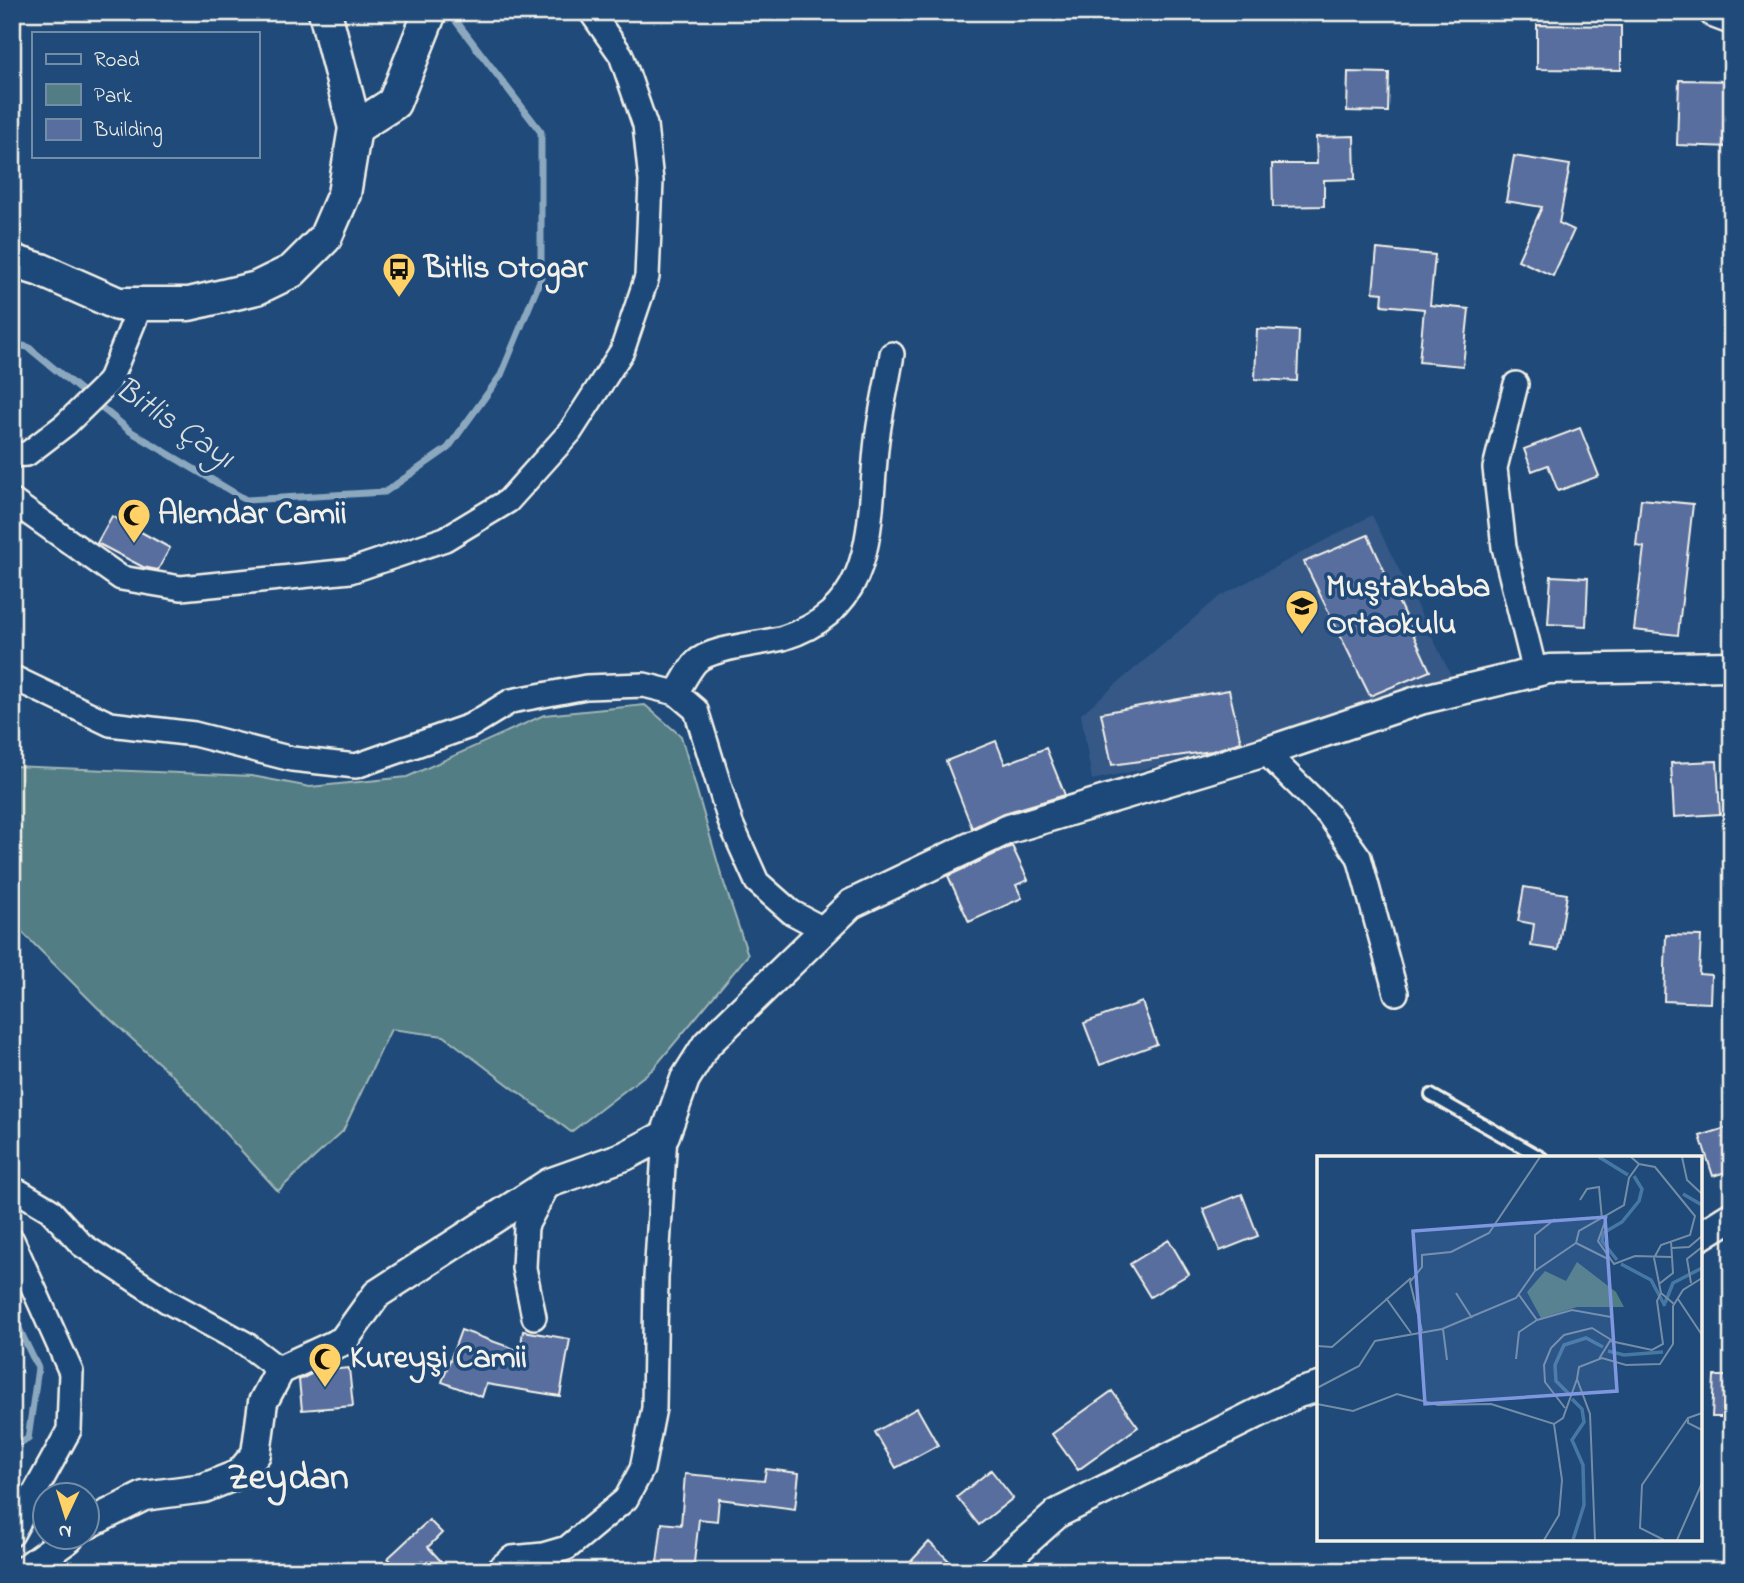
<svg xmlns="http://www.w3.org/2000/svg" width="1744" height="1583" font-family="'Indie Flower',sans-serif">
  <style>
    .built { fill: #345887 }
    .green { fill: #527d84; stroke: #a3b7b6; stroke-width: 2 }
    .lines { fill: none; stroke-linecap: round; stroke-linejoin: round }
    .stream { stroke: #8ca8bf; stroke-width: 7 }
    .building { fill: #586e9f; stroke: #f4f1e8; stroke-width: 2 }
    .service-casing { stroke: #f4f1e8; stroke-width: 16 }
    .minor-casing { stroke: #f4f1e8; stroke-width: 28 }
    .tertiary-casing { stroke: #f4f1e8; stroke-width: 33 }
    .secondary-casing { stroke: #f4f1e8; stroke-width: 37 }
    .service { stroke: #1f4a7a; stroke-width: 10 }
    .minor { stroke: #1f4a7a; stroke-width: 23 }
    .tertiary { stroke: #1f4a7a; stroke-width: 28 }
    .secondary { stroke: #1f4a7a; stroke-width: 32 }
    .labels { text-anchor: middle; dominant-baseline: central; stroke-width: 7; stroke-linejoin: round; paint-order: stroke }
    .poi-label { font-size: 32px; font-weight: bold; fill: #f4f1e8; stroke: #1f4a7a; text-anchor: start }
    .water-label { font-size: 33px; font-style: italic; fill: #dadfde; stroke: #1f4a7a }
    .district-label { font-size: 38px; font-weight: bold; fill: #f4f1e8; stroke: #1f4a7a }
    .inset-river { fill: none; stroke: #4678a3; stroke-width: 3.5 }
    .inset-road { fill: none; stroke: #748da6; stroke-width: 2 }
    .view { fill: #7e97df; fill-opacity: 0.15; stroke: #7e97df; stroke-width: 3.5 }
    .inset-edge { fill: none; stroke: #f4f1e8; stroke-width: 3.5 }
  </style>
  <rect width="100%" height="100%" fill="#1f4a7a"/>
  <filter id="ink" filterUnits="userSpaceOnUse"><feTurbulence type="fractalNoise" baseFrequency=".0143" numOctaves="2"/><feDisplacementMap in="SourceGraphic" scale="14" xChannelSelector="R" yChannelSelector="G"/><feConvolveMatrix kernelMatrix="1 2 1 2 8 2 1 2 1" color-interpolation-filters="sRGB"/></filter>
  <g filter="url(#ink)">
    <!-- built -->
    <path class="built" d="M 1372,515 L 1451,675 L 1247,747 L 1092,780 L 1081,714 L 1219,597 Z"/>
    <!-- green -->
    <path class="green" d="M 645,705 L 681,736 L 721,874 L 748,955 L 653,1069 L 571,1132 L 444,1036 L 391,1029 L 343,1131 L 278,1191 L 174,1077 L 98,1008 L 12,922 L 12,766 L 252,776 L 310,787 L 407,777 L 544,715 Z"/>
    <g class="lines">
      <!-- stream -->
      <path class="stream" d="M 12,344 L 28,347 L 130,431 L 246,500 L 385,492 L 448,448 L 501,375 L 541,278 L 541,132 L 449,12
        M 12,1314 L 38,1368 L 28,1439 L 12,1446"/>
    </g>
    <!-- building -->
    <path class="building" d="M 1537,25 L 1621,26 L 1621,70 L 1537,69 Z
      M 1348,72 L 1389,73 L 1388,112 L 1347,111 Z
      M 1679,80 L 1732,81 L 1732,147 L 1677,145 Z
      M 1354,136 L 1355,179 L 1324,180 L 1324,206 L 1273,207 L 1272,164 L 1317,164 L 1316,137 Z
      M 1514,156 L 1570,165 L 1559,223 L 1574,230 L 1553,276 L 1518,260 L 1542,207 L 1506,201 Z
      M 1377,249 L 1435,255 L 1430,305 L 1469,309 L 1463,366 L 1419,362 L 1424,309 L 1382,305 L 1383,293 L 1373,292 Z
      M 1257,329 L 1299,331 L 1297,381 L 1255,379 Z
      M 1580,428 L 1599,476 L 1558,491 L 1548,465 L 1532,471 L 1524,449 Z
      M 1641,499 L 1693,504 L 1678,635 L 1634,630 L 1644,547 L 1636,546 Z
      M 112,516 L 170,548 L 158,570 L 143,567 L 97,543 Z
      M 1368,535 L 1430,671 L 1370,696 L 1304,562 Z
      M 1551,576 L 1588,578 L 1586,626 L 1548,624 Z
      M 1229,690 L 1241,742 L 1212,751 L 1112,765 L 1101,713 Z
      M 996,741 L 1005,764 L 1046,748 L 1065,795 L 1001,814 L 972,828 L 946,761 Z
      M 1717,761 L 1720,814 L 1674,817 L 1671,763 Z
      M 1012,846 L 1028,880 L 1016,885 L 1022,898 L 969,922 L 948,876 Z
      M 1524,887 L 1567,894 L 1558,950 L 1531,946 L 1534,924 L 1518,921 Z
      M 1666,935 L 1701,936 L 1699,974 L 1711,975 L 1710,1003 L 1664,1001 Z
      M 1142,1002 L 1157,1044 L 1100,1065 L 1084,1023 Z
      M 1732,1126 L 1732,1170 L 1713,1176 L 1700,1136 Z
      M 1242,1194 L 1258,1236 L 1220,1251 L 1203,1209 Z
      M 1169,1240 L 1189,1274 L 1150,1297 L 1130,1264 Z
      M 461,1330 L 520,1351 L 523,1331 L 570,1339 L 560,1396 L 486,1384 L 482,1397 L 442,1382 Z
      M 349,1368 L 353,1406 L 302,1410 L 299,1380 L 317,1371 Z
      M 1714,1376 L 1732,1376 L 1732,1417 L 1712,1417 Z
      M 1112,1391 L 1138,1427 L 1078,1470 L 1052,1434 Z
      M 917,1408 L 938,1445 L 896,1468 L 875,1432 Z
      M 766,1469 L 799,1473 L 795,1509 L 719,1499 L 717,1521 L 699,1519 L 693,1571 L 656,1571 L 662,1523 L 681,1525 L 685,1474 L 764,1481 Z
      M 991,1470 L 1013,1498 L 979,1525 L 957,1497 Z
      M 429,1520 L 442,1533 L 428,1547 L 450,1571 L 400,1571 L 388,1558 Z
      M 929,1542 L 960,1571 L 902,1571 Z"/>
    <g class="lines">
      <defs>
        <path id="service" d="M 1431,1095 L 1542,1158"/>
        <path id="minor" d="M 1516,384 L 1495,468 L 1504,547 L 1535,672
          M 12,455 L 27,454 L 66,424 L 109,382 L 141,304
          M 12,501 L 121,578 L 181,588 L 350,571 L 445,539 L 508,501 L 570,432 L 622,351 L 647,277 L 651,181 L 645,125 L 621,55 L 591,12
          M 12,677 L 110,724 L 194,734 L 292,759 L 356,766 L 470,726 L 511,701 L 586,687 L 644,685 L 676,693 L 696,710 L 731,824 L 757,882 L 791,912 L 825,930
          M 676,693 C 682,684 688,671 696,662 C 711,647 761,644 783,638 C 876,609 868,529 876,449 C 879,417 887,386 892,354
          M 1265,752 L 1328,814 L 1359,857 L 1396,993
          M 12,1196 L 20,1192 L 50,1210 L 82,1245 L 167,1301 L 246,1344 L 280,1370
          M 12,1240 L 71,1372 L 69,1430 L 12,1534
          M 534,1317 L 524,1268 L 526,1226 L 549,1183
          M 496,1571 L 512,1558 L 543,1555 L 567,1548 L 626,1499 L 642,1469 L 654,1408 L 656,1278 L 665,1135"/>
        <path id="tertiary" d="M 1700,1236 L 1732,1216
          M 88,1524 L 144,1496 L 204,1488 L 239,1474 L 256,1454 L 263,1402 L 280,1370 L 343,1341 L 377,1294 L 549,1183 L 625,1156 L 665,1135 L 685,1079 L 707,1044 L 851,904 L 1006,830 L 1265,752 L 1420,700 L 1549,669 L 1732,666
          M 23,1571 L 69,1538
          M 993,1571 L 1058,1513 L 1298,1393 L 1319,1387"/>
        <path id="secondary" d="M 1716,12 L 1732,18
          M 355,128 L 394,103 L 430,12
          M 12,261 L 41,270 L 118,304 L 189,304 L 257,288 L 292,271 L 325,238 L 344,194 L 355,128 L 325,12"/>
      </defs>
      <!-- service casing -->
      <use href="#service" class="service-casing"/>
      <!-- minor casing -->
      <use href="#minor" class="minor-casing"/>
      <!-- tertiary casing -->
      <use href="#tertiary" class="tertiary-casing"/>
      <!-- secondary casing -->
      <use href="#secondary" class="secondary-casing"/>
      <!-- service -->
      <use href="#service" class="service"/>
      <!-- minor -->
      <use href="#minor" class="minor"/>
      <!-- tertiary -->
      <use href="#tertiary" class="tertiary"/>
      <!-- secondary -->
      <use href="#secondary" class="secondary"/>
    </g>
  </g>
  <!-- icons -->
  <defs>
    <symbol id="bus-pin" viewBox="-11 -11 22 30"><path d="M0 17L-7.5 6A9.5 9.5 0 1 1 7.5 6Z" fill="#ffd166" stroke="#1f4a7a"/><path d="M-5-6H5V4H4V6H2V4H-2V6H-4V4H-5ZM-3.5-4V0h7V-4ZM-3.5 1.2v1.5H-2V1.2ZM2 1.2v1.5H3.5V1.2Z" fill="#111"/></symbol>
    <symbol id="mosque-pin" viewBox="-11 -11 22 30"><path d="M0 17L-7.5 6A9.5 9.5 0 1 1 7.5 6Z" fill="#ffd166" stroke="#1f4a7a"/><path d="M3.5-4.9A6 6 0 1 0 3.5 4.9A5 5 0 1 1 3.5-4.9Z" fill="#111"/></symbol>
    <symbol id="school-pin" viewBox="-11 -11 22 30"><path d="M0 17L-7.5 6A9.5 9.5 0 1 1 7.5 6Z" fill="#ffd166" stroke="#1f4a7a"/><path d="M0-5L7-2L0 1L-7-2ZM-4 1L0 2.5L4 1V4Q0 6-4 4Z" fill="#111"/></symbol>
  </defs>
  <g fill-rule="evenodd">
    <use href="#bus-pin" x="380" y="250" width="38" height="52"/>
    <use href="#mosque-pin" x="115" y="496" width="38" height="52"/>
    <use href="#school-pin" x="1283" y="587" width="38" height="52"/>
    <use href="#mosque-pin" x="306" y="1340" width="38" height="52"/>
  </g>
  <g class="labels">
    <!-- poi labels -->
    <g class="poi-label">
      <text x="424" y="269">Bitlis Otogar</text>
      <text x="158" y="515">Alemdar Camii</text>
      <text x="1326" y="588">Muştakbaba<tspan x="1326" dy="37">Ortaokulu</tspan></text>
      <text x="350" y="1359">Kureyşi Camii</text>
    </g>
    <!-- water labels -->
    <g class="water-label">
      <text transform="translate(174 424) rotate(34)">Bitlis Çayı</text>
    </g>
    <!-- district labels -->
    <g class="district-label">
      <text x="288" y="1479">Zeydan</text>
    </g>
  </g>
  <!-- overview -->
  <g transform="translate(1317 1156)">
    <rect width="385" height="385" fill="#1f4a7a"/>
    <path d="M 260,106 L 299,136 L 307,151 L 260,151 L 224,162 L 210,136 L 228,115 L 249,125 Z" fill="#527d84"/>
    <path class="inset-river" d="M 282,1 L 311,19M 366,38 L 385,49M 300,104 L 285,85 L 286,77 L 305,66 L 322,45 L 325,33 L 317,20M 304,108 L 334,124 L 348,150M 348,147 L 356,127 L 385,112M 291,195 L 307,199 L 346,196M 252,238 L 239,225 L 238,209 L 247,189 L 269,182 L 286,191M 255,243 L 265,253 L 267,266 L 255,284 L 266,309 L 267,349 L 256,384"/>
    <path class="inset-road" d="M 314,1 L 322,8 L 338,11 L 378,60 L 373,79 L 344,89 L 337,102 L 344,137 L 357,148M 365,1 L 370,24 L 385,38M 263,44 L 270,33 L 282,31 L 285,63M 290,60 L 281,85 L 297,108 L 318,100 L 355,101M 259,87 L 291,103M 355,92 L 372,91 L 385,80M 218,114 L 218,79 L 238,63M 374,127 L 370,103 L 385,91M 342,128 L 356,117 L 354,85M 139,137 L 155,162M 202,139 L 220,164 L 255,154 L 294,161M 69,142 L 94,177M 361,143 L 385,179M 126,173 L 130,204M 105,175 L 93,126 L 105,111 L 105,99 L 134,96 L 172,77 L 223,1M 0,190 L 15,191 L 94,122M 199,203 L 202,176 L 220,164M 282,203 L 293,185 L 335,194 L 346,188 L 340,145 L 344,137M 0,232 L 42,210 L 58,185 L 125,173 L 199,142 L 218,115 L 259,87 L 262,75 L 307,49 L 312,22 L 322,8M 0,248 L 36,255 L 80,238 L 121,249 L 174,248 L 237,268 L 246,262 L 260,223M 248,252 L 228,226 L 227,209 L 234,192 L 247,179 L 275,172 L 296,185M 385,257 L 371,262 L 371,267 L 385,274M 227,384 L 242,359 L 245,324 L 237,268M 278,384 L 273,258 L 260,223 L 262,211 L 285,202 L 309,209 L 343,208 L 356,188 L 356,150 L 366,134 L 385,122M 347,384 L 323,372 L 325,329 L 371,262M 360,384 L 385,327"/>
    <path class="view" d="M 288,61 L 300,235 L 108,248 L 96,75 Z"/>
    <rect width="385" height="385" class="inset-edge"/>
  </g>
  <!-- margin -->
  <rect width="1744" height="1583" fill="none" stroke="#1f4a7a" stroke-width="42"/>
  <rect x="21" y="21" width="1702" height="1541" fill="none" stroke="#f4f1e8" stroke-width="2.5" filter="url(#ink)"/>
  <!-- legend -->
  <rect x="32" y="32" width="228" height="126" fill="#1f4a7a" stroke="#748da6" stroke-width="2"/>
  <rect x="46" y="54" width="35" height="10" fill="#1f4a7a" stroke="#748da6" stroke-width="2"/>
  <text x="94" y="66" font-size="21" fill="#f4f1e8">Road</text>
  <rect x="46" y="84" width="35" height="21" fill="#527d84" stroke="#748da6" stroke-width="2"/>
  <text x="94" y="102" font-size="21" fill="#f4f1e8">Park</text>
  <rect x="46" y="119" width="35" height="21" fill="#586e9f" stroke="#748da6" stroke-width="2"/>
  <text x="94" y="136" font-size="21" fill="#f4f1e8">Building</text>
  <!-- north arrow -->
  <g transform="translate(66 1516) rotate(184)"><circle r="33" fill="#1f4a7a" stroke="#748da6" stroke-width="2"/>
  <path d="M0-5L12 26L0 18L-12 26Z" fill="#ffd166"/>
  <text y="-10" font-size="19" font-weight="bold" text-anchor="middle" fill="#f4f1e8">N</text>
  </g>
</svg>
